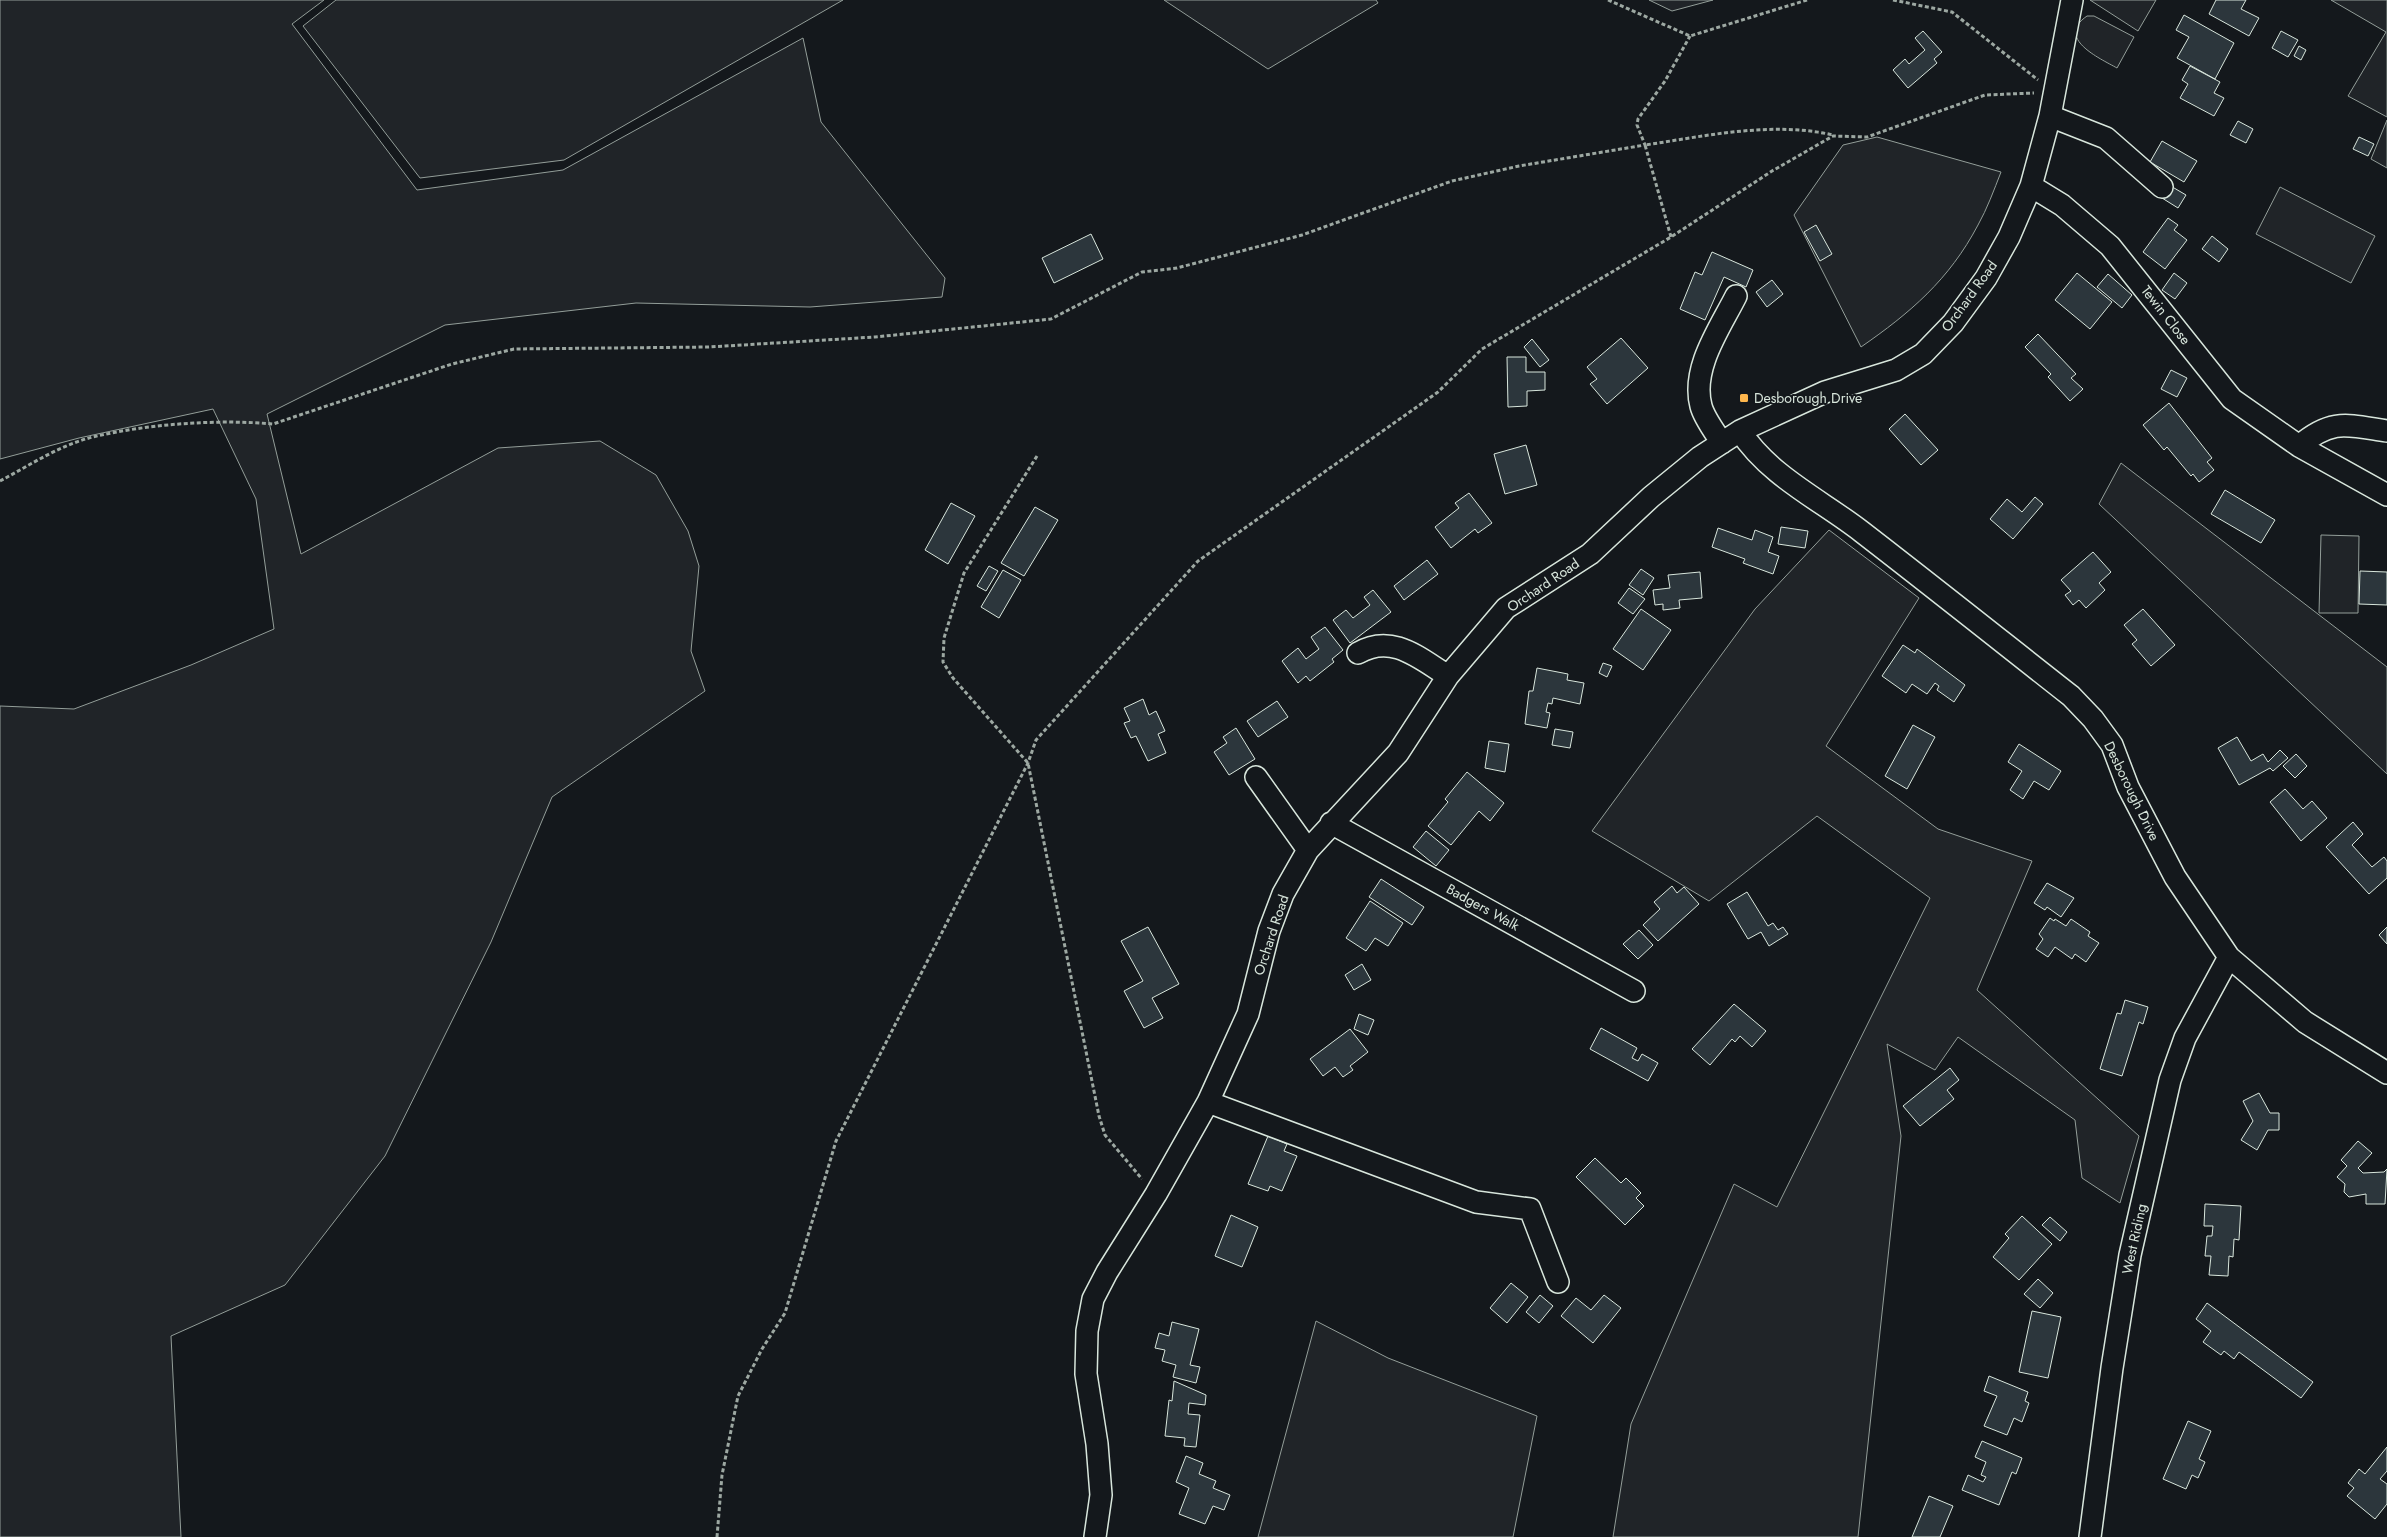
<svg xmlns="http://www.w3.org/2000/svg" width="2387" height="1537" font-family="Jost,sans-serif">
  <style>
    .green { fill: #202428; stroke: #939e99 }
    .building { fill: #2c363c; stroke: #d8e6dc }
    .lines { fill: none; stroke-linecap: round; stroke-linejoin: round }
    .minor-casing { stroke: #d8e6dc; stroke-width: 24 }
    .path { stroke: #9da8a2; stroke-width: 3; stroke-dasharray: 4 2.5; stroke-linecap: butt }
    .minor { stroke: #14181c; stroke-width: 21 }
    .poi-dot { fill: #ffb74d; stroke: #14181c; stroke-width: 2 }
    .labels { text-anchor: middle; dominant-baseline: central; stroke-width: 4; stroke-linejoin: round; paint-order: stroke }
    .street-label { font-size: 14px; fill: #d8e6dc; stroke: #14181c }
    .poi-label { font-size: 14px; fill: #d8e6dc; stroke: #14181c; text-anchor: start }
  </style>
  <rect width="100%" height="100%" fill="#14181c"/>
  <!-- green -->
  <path class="green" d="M 0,0 L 324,0 L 292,24 L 417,190 L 563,170 L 803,38 L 821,122 L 945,278 L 942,297 L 810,307 L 636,303 L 445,325 L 267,414 L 301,554 L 498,448 L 600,441 L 656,475 L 688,531 L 699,566 L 691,651 L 705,691 L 552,797 L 491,942 L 385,1156 L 285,1285 L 171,1336 L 181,1537 L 0,1537 L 0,706 L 74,709 L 191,665 L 274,629 L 256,499 L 213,409 L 79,438 L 0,459 Z
    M 336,0 L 843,0 L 564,160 L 420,178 L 303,26 Z
    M 1164,0 L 1376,0 L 1378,3 L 1268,69 Z
    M 1649,0 L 1713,0 L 1672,11 Z
    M 2090,0 L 2156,0 L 2138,31 Z
    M 2331,0 L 2387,0 L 2387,117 L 2348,96 L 2386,32 Z
    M 2087,16 L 2094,16 L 2134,37 L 2117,68 C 2099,58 2055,38 2087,16 Z
    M 2387,120 L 2387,168 L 2371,159 Z
    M 1877,137 L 2001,172 C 1994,190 1987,209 1978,225 C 1949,280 1910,313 1861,347 L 1794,215 L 1843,145 Z
    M 2280,187 L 2375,236 L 2351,283 L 2256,234 Z
    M 2121,463 L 2387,667 L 2387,774 L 2099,504 Z
    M 1829,530 L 1919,598 L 1826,746 L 1938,829 L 2032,861 L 1977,990 L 2139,1136 L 2120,1203 L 2082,1178 L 2075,1120 L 1958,1037 L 1935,1070 L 1887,1044 L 1901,1136 L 1858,1537 L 1613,1537 L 1631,1424 L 1734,1184 L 1777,1207 L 1930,898 L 1817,816 L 1709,901 L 1592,831 L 1755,609 Z
    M 2321,535 L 2359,536 L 2358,613 L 2319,613 Z
    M 1316,1321 L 1388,1358 L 1537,1416 L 1513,1537 L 1258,1537 Z"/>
  <!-- building -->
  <path class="building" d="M 2216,0 L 2246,0 L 2241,9 L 2259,18 L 2249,36 L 2209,14 Z
    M 2184,15 L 2234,43 L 2215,79 L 2177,58 L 2189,37 L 2176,30 Z
    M 1923,31 L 1942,52 L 1934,59 L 1937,63 L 1908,88 L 1893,70 L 1905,59 L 1909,64 L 1925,50 L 1915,38 Z
    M 2281,31 L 2298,40 L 2288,57 L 2272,48 Z
    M 2299,46 L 2306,50 L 2301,60 L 2294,56 Z
    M 2190,66 L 2220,82 L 2214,93 L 2224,98 L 2214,116 L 2180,98 L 2188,84 L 2182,80 Z
    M 2238,121 L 2253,129 L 2246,143 L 2230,135 Z
    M 2359,137 L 2374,144 L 2368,156 L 2353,149 Z
    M 2162,141 L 2197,161 L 2184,182 L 2150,162 Z
    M 2169,185 L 2186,195 L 2178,208 L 2162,198 Z
    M 2168,218 L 2178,225 L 2174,230 L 2187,240 L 2165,269 L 2143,252 Z
    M 1816,225 L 1832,254 L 1820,261 L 1804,232 Z
    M 1091,234 L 1103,259 L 1054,283 L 1042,258 Z
    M 2212,236 L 2228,249 L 2219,262 L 2202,249 Z
    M 1712,252 L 1753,270 L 1746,287 L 1724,277 L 1705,320 L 1680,309 L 1695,272 L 1702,275 Z
    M 2077,273 L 2112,302 L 2090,329 L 2055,300 Z
    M 2174,273 L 2187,283 L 2175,299 L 2162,290 Z
    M 2108,274 L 2132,295 L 2122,308 L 2097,287 Z
    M 1772,280 L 1783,294 L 1767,307 L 1756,292 Z
    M 2038,334 L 2076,374 L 2071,378 L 2083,389 L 2070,401 L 2048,377 L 2051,374 L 2025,347 Z
    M 1621,338 L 1648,368 L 1607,404 L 1590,384 L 1597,379 L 1587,367 Z
    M 1532,339 L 1549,360 L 1540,367 L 1524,347 Z
    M 1507,357 L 1526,357 L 1526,372 L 1545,372 L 1545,390 L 1527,391 L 1527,406 L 1508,407 Z
    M 2171,370 L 2187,378 L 2177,397 L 2161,389 Z
    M 2169,403 L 2212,458 L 2207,462 L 2214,470 L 2199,482 L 2193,474 L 2191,476 L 2167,447 L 2164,450 L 2143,425 Z
    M 1905,414 L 1938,450 L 1921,465 L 1889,429 Z
    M 1526,445 L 1537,485 L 1505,494 L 1494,454 Z
    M 2225,490 L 2275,520 L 2261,543 L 2211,514 Z
    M 1469,493 L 1492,523 L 1478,533 L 1475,529 L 1451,548 L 1435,527 L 1459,508 L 1455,503 Z
    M 2035,497 L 2043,504 L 2013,539 L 1990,519 L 2007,499 L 2022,512 Z
    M 951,503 L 975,516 L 948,564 L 925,550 Z
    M 1035,507 L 1058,520 L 1024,576 L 1001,563 Z
    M 1781,527 L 1808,531 L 1805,548 L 1778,544 Z
    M 1718,528 L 1752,540 L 1755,530 L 1773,537 L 1768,552 L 1779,556 L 1773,574 L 1743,563 L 1745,559 L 1712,547 Z
    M 2093,552 L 2111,572 L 2099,583 L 2105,590 L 2086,608 L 2079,600 L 2073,605 L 2065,595 L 2071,591 L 2061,580 Z
    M 1427,560 L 1438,574 L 1404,600 L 1394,586 Z
    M 989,566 L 998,571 L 986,591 L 977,586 Z
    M 1641,569 L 1654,578 L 1643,595 L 1629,585 Z
    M 1003,570 L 1021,580 L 999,618 L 981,607 Z
    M 2360,571 L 2387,572 L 2387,605 L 2359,604 Z
    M 1700,572 L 1702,598 L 1679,600 L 1680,608 L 1663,610 L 1663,604 L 1655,605 L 1653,590 L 1670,588 L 1668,575 Z
    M 1629,588 L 1645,599 L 1633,614 L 1618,603 Z
    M 1373,590 L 1391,612 L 1350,643 L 1333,620 L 1346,610 L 1353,618 L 1370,605 L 1364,597 Z
    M 1641,609 L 1671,630 L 1643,670 L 1613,649 Z
    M 2143,609 L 2175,645 L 2151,666 L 2132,644 L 2137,640 L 2124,625 Z
    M 1325,627 L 1343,650 L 1332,659 L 1334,662 L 1310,681 L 1306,676 L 1298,683 L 1282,661 L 1298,648 L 1306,659 L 1319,649 L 1311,637 Z
    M 1903,645 L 1915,653 L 1917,649 L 1965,685 L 1954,702 L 1937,690 L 1939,686 L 1935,683 L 1927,694 L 1912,684 L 1906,693 L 1882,676 Z
    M 1603,663 L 1612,666 L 1607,677 L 1599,673 Z
    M 1537,668 L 1568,674 L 1567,680 L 1584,683 L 1580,704 L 1553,698 L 1552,704 L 1548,703 L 1546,712 L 1550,713 L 1547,728 L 1525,724 L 1529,691 L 1533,691 Z
    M 1143,699 L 1149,715 L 1156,711 L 1165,731 L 1158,734 L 1166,753 L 1148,761 L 1136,736 L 1131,738 L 1124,723 L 1130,721 L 1124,708 Z
    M 1277,701 L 1288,717 L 1258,737 L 1247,721 Z
    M 1913,725 L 1935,737 L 1907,789 L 1885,776 Z
    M 1236,728 L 1255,759 L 1229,775 L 1214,752 L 1227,743 L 1223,737 Z
    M 1555,729 L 1573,732 L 1570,748 L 1552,745 Z
    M 2237,737 L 2251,761 L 2263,754 L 2268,762 L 2280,750 L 2288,758 L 2273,771 L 2270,768 L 2239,785 L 2218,748 Z
    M 1489,741 L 1509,744 L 1505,772 L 1485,768 Z
    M 2019,744 L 2061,771 L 2049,790 L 2034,781 L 2023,799 L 2010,790 L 2022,771 L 2008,762 Z
    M 2296,754 L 2307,766 L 2295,778 L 2283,766 Z
    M 1467,772 L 1504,803 L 1490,821 L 1479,811 L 1451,845 L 1428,826 L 1448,802 L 1445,799 Z
    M 2285,789 L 2303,809 L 2312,801 L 2327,818 L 2301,841 L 2270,802 Z
    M 2353,822 L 2363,834 L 2352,845 L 2372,867 L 2384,857 L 2387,861 L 2387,878 L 2369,894 L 2326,847 Z
    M 1426,831 L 1449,850 L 1436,866 L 1413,847 Z
    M 1381,879 L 1424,907 L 1412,925 L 1369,897 Z
    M 2047,883 L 2074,898 L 2061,917 L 2047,907 L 2045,910 L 2034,903 Z
    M 1672,886 L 1677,893 L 1684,887 L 1699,904 L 1658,941 L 1643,925 L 1660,909 L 1654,902 Z
    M 1747,892 L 1768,926 L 1773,923 L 1778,930 L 1783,927 L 1788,934 L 1769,946 L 1761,932 L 1748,939 L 1727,904 Z
    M 1370,901 L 1403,923 L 1388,946 L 1375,938 L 1366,951 L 1346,938 Z
    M 2050,918 L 2054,921 L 2055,919 L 2066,926 L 2071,919 L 2090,932 L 2088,936 L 2099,943 L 2086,962 L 2075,954 L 2072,959 L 2055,947 L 2048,957 L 2036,949 L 2043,939 L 2039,934 Z
    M 1148,927 L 1179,984 L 1152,998 L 1163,1018 L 1144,1028 L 1124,991 L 1143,981 L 1121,941 Z
    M 2387,927 L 2387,944 L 2379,935 Z
    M 1639,930 L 1653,945 L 1638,959 L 1623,944 Z
    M 1362,964 L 1371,980 L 1354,990 L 1345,975 Z
    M 2125,1000 L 2148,1007 L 2143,1024 L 2139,1022 L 2122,1076 L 2100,1069 L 2117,1013 L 2121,1014 Z
    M 1734,1004 L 1766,1031 L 1752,1047 L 1740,1036 L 1735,1042 L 1732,1039 L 1710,1065 L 1692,1049 Z
    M 1359,1014 L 1374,1020 L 1368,1035 L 1354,1029 Z
    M 1601,1028 L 1637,1048 L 1632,1058 L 1638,1061 L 1642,1054 L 1658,1063 L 1648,1081 L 1590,1049 Z
    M 1350,1029 L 1368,1052 L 1350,1066 L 1353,1070 L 1343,1077 L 1335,1067 L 1323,1076 L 1310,1059 Z
    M 1950,1068 L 1959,1080 L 1947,1090 L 1954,1099 L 1920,1126 L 1903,1106 Z
    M 2259,1093 L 2270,1113 L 2279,1113 L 2279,1130 L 2268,1130 L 2257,1150 L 2241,1140 L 2253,1121 L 2243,1101 Z
    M 1268,1136 L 1287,1144 L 1284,1151 L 1297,1156 L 1282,1191 L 1270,1186 L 1268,1191 L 1248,1184 Z
    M 2358,1141 L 2372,1153 L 2358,1168 L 2363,1173 L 2384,1172 L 2387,1169 L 2385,1204 L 2366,1204 L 2366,1194 L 2349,1197 L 2344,1192 L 2345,1184 L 2337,1177 L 2347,1166 L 2341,1160 Z
    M 1595,1158 L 1621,1183 L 1626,1178 L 1641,1193 L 1636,1198 L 1644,1206 L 1625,1225 L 1576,1177 Z
    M 2205,1204 L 2241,1206 L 2239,1240 L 2234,1239 L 2233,1257 L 2229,1256 L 2228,1276 L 2209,1275 L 2211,1256 L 2205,1256 L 2207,1236 L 2212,1236 L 2213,1226 L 2204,1226 Z
    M 1231,1215 L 1258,1227 L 1242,1267 L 1215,1256 Z
    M 2022,1216 L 2052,1244 L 2019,1280 L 1993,1257 L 2009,1238 L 2005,1234 Z
    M 2050,1217 L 2067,1232 L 2060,1241 L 2042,1225 Z
    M 2038,1279 L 2053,1293 L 2040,1308 L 2024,1294 Z
    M 1511,1283 L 1528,1297 L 1507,1323 L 1490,1308 Z
    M 1540,1295 L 1553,1306 L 1539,1323 L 1526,1312 Z
    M 1604,1295 L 1621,1308 L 1593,1343 L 1561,1316 L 1576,1298 L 1591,1310 Z
    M 2207,1303 L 2313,1382 L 2301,1398 L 2239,1352 L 2234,1359 L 2224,1351 L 2221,1355 L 2203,1342 L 2211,1331 L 2196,1319 Z
    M 2032,1311 L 2061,1317 L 2048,1378 L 2019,1372 Z
    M 1172,1322 L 1199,1329 L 1190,1365 L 1200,1367 L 1196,1383 L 1173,1377 L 1176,1365 L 1162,1361 L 1165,1350 L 1155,1348 L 1159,1333 L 1169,1336 Z
    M 1989,1376 L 2028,1392 L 2025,1401 L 2029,1403 L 2022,1422 L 2014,1418 L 2007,1435 L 1984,1426 L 1997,1396 L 1984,1391 Z
    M 1174,1381 L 1206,1395 L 1205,1405 L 1189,1403 L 1188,1414 L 1200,1415 L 1196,1447 L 1184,1446 L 1185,1438 L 1165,1436 L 1169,1400 L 1172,1401 Z
    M 2188,1421 L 2211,1431 L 2199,1459 L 2205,1462 L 2198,1478 L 2192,1475 L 2186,1489 L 2163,1479 Z
    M 1982,1441 L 2022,1458 L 2016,1474 L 2012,1472 L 1999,1505 L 1962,1490 L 1968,1475 L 1983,1482 L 1986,1477 L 1981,1475 L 1986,1462 L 1975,1457 Z
    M 2387,1447 L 2387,1471 L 2380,1479 L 2387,1484 L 2387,1504 L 2375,1519 L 2347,1496 L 2354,1488 L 2348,1483 L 2359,1469 L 2365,1474 Z
    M 1186,1456 L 1203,1463 L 1199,1474 L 1216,1481 L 1213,1488 L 1230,1495 L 1224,1510 L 1213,1506 L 1205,1524 L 1179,1514 L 1189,1488 L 1176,1482 Z
    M 1929,1496 L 1953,1506 L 1940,1537 L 1912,1537 Z"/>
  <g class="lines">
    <defs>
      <path id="minor" d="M 2050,116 L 2106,138 L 2162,187
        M 2031,186 L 2062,205 L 2110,246 L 2232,399 L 2299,446 L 2387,495
        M 1740,431 C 1769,476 1821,500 1862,532 C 1932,586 2001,641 2071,696 L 2093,719 L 2112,745 L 2128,787 L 2175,877 L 2229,957 L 2305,1022 L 2387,1073
        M 1722,443 C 1715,432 1704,418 1701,406 C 1691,368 1720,328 1736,296
        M 2299,446 C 2332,418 2347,425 2387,431
        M 1358,653 C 1392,633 1419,658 1448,676
        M 1256,777 L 1308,850
        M 1331,823 L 1634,991
        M 1208,1102 L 1476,1202 L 1530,1209 L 1558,1282
        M 1095,1537 L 1101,1495 L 1097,1444 L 1086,1374 L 1087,1331 L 1093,1299 L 1107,1272 L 1156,1194 L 1208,1102 L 1248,1014 L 1269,931 L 1283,894 L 1308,850 L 1398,753 L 1448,676 L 1506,608 L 1590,554 L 1651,497 L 1700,457 L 1740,431 L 1825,392 L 1896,370 L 1923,354 L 1953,323 L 1986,278 L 2009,237 L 2031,186 L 2050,116 L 2072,0
        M 2090,1537 L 2112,1368 L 2130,1255 L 2170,1080 L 2185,1038 L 2229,957"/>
    </defs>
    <!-- minor casing -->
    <use href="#minor" class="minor-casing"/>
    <!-- path -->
    <path class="path" d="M 1608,0 L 1690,36 L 1807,0
      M 1893,0 L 1952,12 L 2038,80
      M 1671,237 L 1645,145 C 1706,136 1772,121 1833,135
      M 1037,456 L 964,573 L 944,638 L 943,662 L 953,678 L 1028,763 L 1099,1116 L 1105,1135 L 1142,1179
      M 0,481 C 30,465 60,445 93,437 C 146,424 219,419 273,424 L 452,364 L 514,349 L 709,347 L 875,337 L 1051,319 L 1142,272 L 1177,268 L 1302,235 L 1452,181 L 1519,166 L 1645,145 L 1637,125 L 1638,119 L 1665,81 L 1690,36
      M 717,1537 L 722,1475 L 738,1396 L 762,1349 L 785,1313 L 836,1141 L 1028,763 L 1036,740 L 1198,561 L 1438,392 L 1482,349 L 1671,237 L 1772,171 L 1833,136 L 1867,137 L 1985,95 L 2034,93"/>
    <!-- minor -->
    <use href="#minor" class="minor"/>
  </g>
  <!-- markers -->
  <rect class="poi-dot" x="1739" y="393" width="10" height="10" rx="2.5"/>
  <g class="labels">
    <!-- street labels -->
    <g class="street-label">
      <text transform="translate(1969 296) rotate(-54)">Orchard Road</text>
      <text transform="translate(2166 315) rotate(52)">Tewin Close</text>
      <text transform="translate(1543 585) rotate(-34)">Orchard Road</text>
      <text transform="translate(2132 791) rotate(64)">Desborough Drive</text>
      <text transform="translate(1483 907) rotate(29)">Badgers Walk</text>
      <text transform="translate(1271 935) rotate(-72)">Orchard Road</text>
      <text transform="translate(2134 1239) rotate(-78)">West Riding</text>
    </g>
    <!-- poi labels -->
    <g class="poi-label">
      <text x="1754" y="398">Desborough Drive</text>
    </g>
  </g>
</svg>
